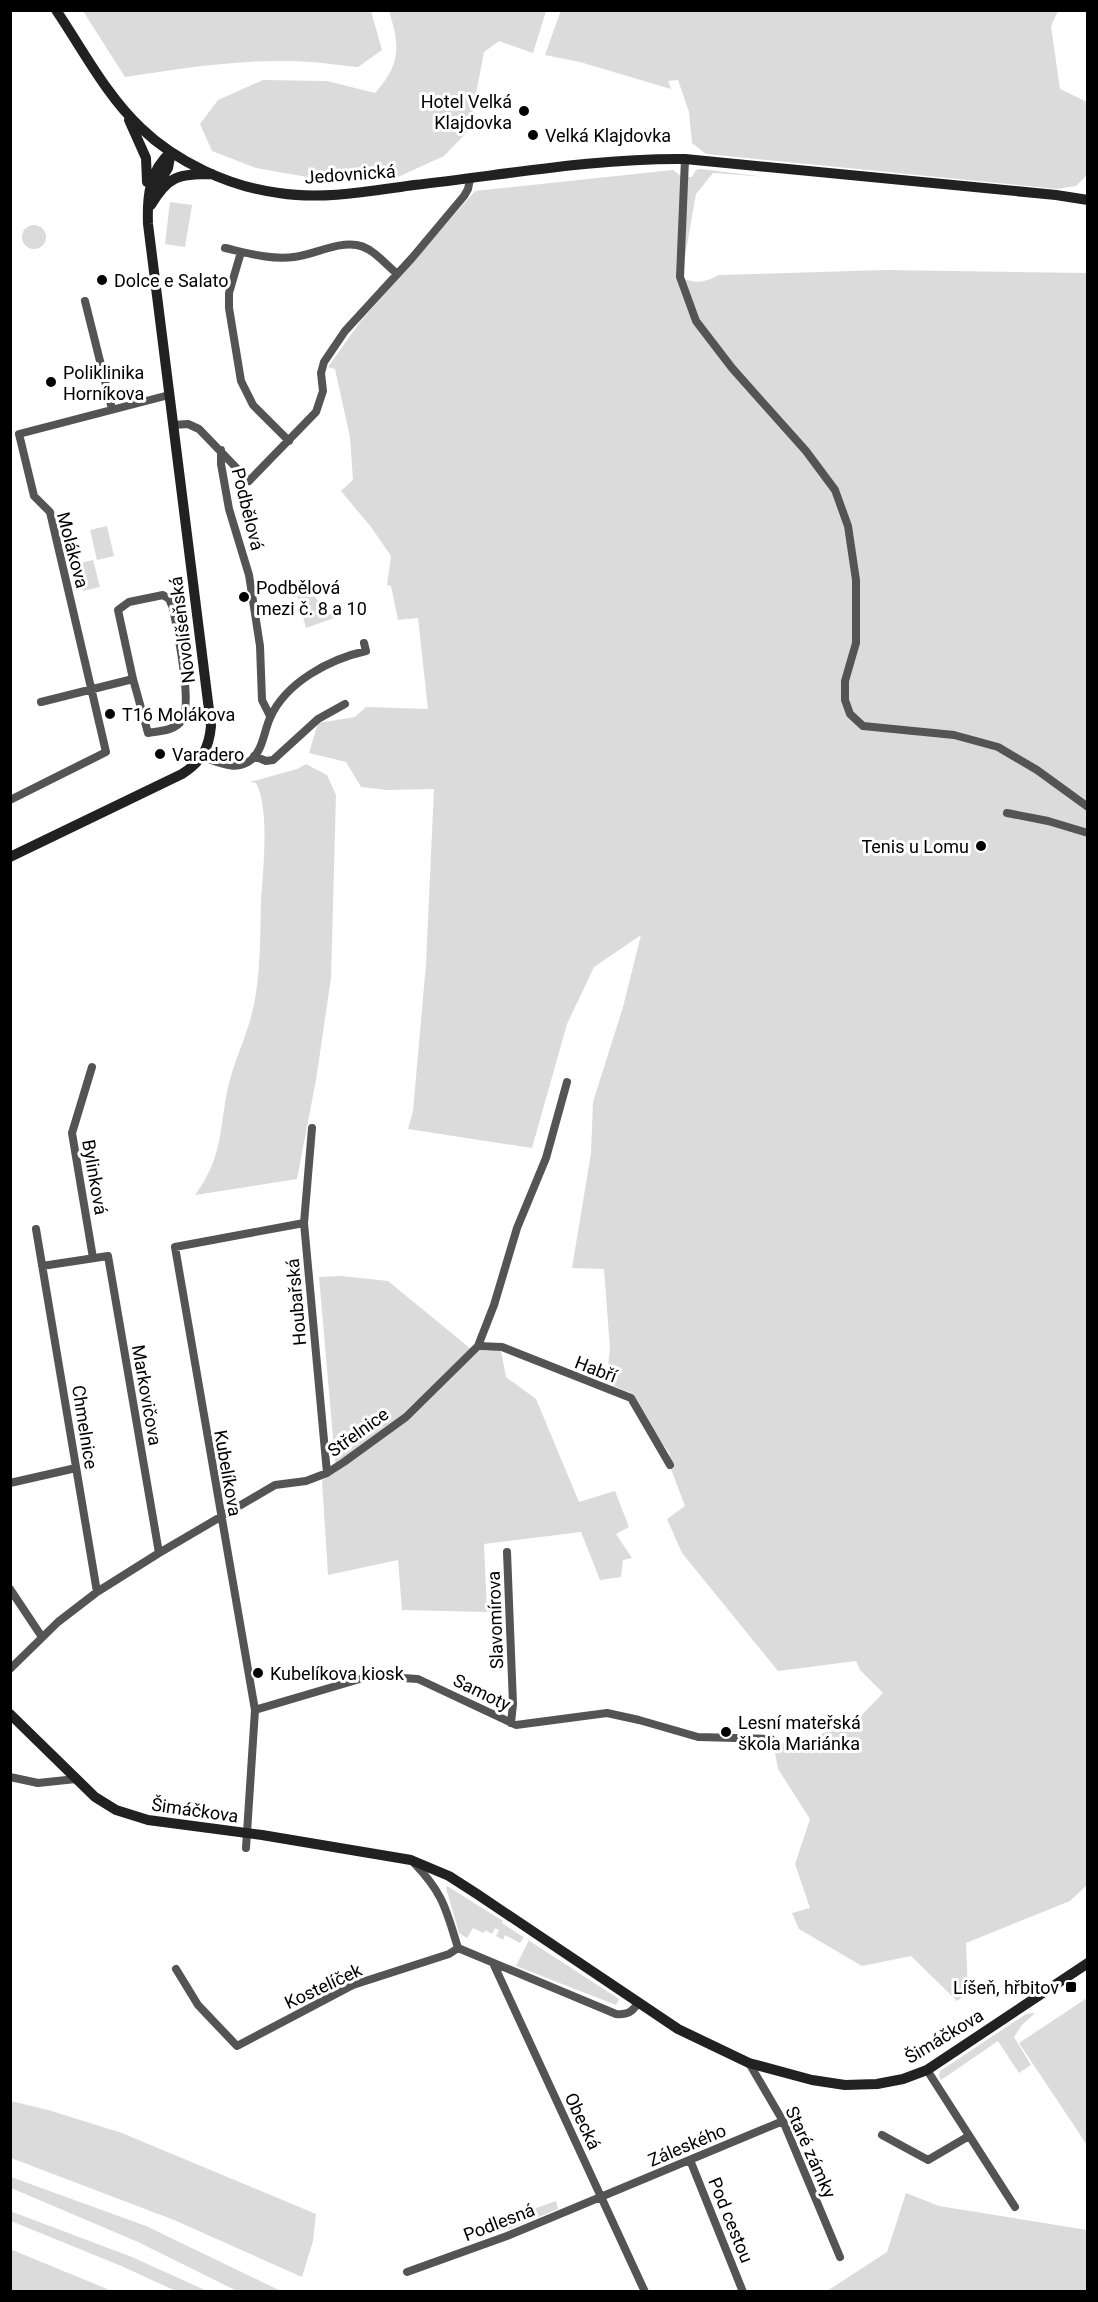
<svg xmlns="http://www.w3.org/2000/svg" width="1098" height="2302" font-family="Roboto,sans-serif">
  <style>
    .green { fill: #dbdbdb }
    .lines { fill: none; stroke-linecap: round; stroke-linejoin: round }
    .street { stroke: #545454; stroke-width: 8 }
    .secondary { stroke: #212121; stroke-width: 10 }
    .poi-dot { fill: #000; stroke: #fff; stroke-width: 2 }
    .labels { text-anchor: middle; dominant-baseline: central; stroke-width: 6; stroke-linejoin: round; paint-order: stroke }
    .poi-label { font-size: 18px; fill: #000; stroke: #fff; text-anchor: start }
    .street-label { font-size: 18px; fill: #000; stroke: #fff }
  </style>
  <rect width="100%" height="100%" fill="#fff"/>
  <!-- green -->
  <path class="green" d="M 561,10 L 1058,11 L 1051,26 L 1060,89 L 1087,102 L 1087,175 L 1076,186 L 1057,189 L 706,154 L 692,143 L 689,112 L 678,80 L 668,81 L 671,89 L 580,62 L 545,55 Z
    M 83,11 L 371,11 L 382,50 L 358,67 C 335,65 312,61 289,61 C 234,60 179,69 125,77 Z
    M 389,11 L 546,11 L 533,53 L 499,41 L 484,52 L 469,130 L 444,156 L 398,177 L 338,180 L 313,178 L 256,168 L 212,151 L 200,124 L 218,100 L 263,80 L 327,81 L 375,93 C 401,64 400,46 389,11 Z
    M 701,169 L 767,177 L 713,173 L 696,194 L 684,262 L 683,278 C 696,285 707,281 719,275 L 885,270 L 1087,273 L 1087,1885 L 1070,1901 L 966,1943 L 968,1993 L 957,2001 L 911,1956 L 862,1966 L 799,1929 L 792,1913 L 810,1908 L 795,1864 L 810,1819 L 778,1769 L 773,1742 L 799,1744 L 860,1717 L 883,1693 L 860,1670 L 856,1661 L 778,1671 L 682,1553 L 667,1519 L 685,1506 L 671,1469 L 670,1454 L 648,1424 L 633,1394 L 606,1383 L 610,1349 L 604,1269 L 572,1268 L 591,1153 L 593,1102 L 623,1007 L 641,935 L 594,967 L 567,1024 L 532,1148 L 408,1129 L 413,1111 L 426,964 L 434,789 L 387,790 L 361,787 L 346,762 L 309,753 L 318,723 L 355,717 L 366,707 L 428,709 L 418,618 L 398,620 L 391,586 L 387,585 L 391,556 L 371,527 L 341,491 L 353,480 L 350,437 L 335,369 L 328,367 L 360,322 L 475,191 L 673,170 L 682,177 L 692,177 L 696,170 Z
    M 170,202 L 192,205 L 185,247 L 165,244 Z
    M22 237a12 12 0 1 1 24 0a12 12 0 1 1-24 0Z
    M 107,526 L 114,556 L 97,560 L 90,530 Z
    M 93,560 L 100,587 L 83,591 L 76,564 Z
    M 303,584 L 334,618 L 306,628 L 295,588 Z
    M 306,764 L 327,775 L 336,795 L 331,978 L 316,1080 L 297,1179 L 195,1195 C 223,1157 219,1130 228,1087 C 234,1061 247,1036 253,1009 C 261,973 260,937 261,900 C 263,870 270,809 256,783 L 250,782 L 297,769 Z
    M 342,1276 L 388,1281 L 471,1349 L 478,1351 L 501,1351 L 506,1377 L 536,1399 L 579,1502 L 615,1491 L 629,1527 L 616,1534 L 632,1558 L 623,1560 L 621,1577 L 600,1580 L 581,1532 L 484,1544 L 487,1612 L 402,1610 L 398,1560 L 328,1575 L 322,1480 L 336,1472 L 319,1277 Z
    M 447,1886 L 503,1921 L 502,1923 L 619,1999 L 616,2005 L 516,1966 L 529,1940 L 524,1937 L 520,1943 L 505,1935 L 503,1940 L 496,1936 L 499,1930 L 495,1928 L 492,1934 L 485,1930 L 484,1933 L 473,1928 L 467,1938 L 459,1933 L 446,1888 Z
    M 1087,1998 L 1087,2145 L 1019,2043 Z
    M 1032,2013 L 1035,2013 L 1022,2025 L 1014,2037 L 1031,2065 L 1019,2073 L 998,2041 L 941,2080 L 939,2076 L 940,2071 L 1026,2014 Z
    M 11,2101 L 48,2110 L 122,2133 L 316,2214 L 313,2241 L 302,2277 L 174,2220 L 11,2158 Z
    M 11,2177 L 146,2226 L 281,2291 L 237,2291 L 138,2242 L 11,2188 Z
    M 906,2193 L 939,2206 L 1087,2230 L 1087,2291 L 827,2291 L 887,2252 Z
    M 556,2201 L 558,2209 L 509,2229 L 505,2219 Z
    M 10,2211 L 132,2257 L 207,2291 L 176,2291 L 119,2265 L 11,2221 Z
    M 10,2249 L 112,2291 L 15,2291 L 11,2290 Z"/>
  <g class="lines">
    <!-- street -->
    <path class="street" d="M 685,159 L 680,277 L 696,321 L 732,368 L 806,451 L 835,490 L 848,526 L 856,580 L 856,643 L 845,681 L 845,700 L 850,714 L 863,726 L 954,735 L 998,747 L 1037,770 L 1088,807
      M 225,248 C 247,253 271,260 294,257 C 304,256 315,252 325,249 C 363,237 370,249 397,274
      M 241,252 L 229,293 L 229,308 L 241,381 L 253,405 L 289,441
      M 85,301 L 112,409
      M 173,425 L 188,424 L 199,429 L 249,481 L 316,412 L 323,391 L 321,373 L 324,362 L 345,331 L 412,258 L 464,196 L 468,189 L 470,179
      M 221,450 L 221,464 L 229,509 L 249,575 L 260,646 L 262,700 L 270,716
      M 41,702 L 133,679 L 148,733 C 159,731 175,731 182,720 C 193,705 177,629 173,608 L 169,599 L 163,595 L 129,602 L 118,610 L 133,679
      M 254,756 L 266,761 L 273,760 L 318,719 L 345,704
      M 202,757 C 218,762 236,772 251,760 C 263,750 264,731 270,718 C 286,682 330,659 366,651 L 364,643
      M 10,800 L 106,752 L 50,512 L 34,496 L 19,434 L 169,395
      M 1007,813 L 1048,821 L 1088,833
      M 92,1067 L 72,1133 L 93,1258
      M 312,1128 L 304,1223 L 327,1473
      M 36,1229 L 97,1592
      M 42,1266 L 108,1256 L 159,1553
      M 478,1346 L 502,1347 L 631,1398 L 670,1465
      M 10,1483 L 76,1468
      M 507,1552 L 513,1704 L 511,1723
      M 10,1589 L 42,1637
      M 10,1669 L 58,1622 L 97,1592 L 159,1553 L 275,1485 L 306,1481 L 327,1473 L 344,1462 L 406,1417 L 478,1346 L 494,1305 L 517,1228 L 546,1158 L 567,1082
      M 255,1710 L 370,1676 L 418,1679 L 516,1725 L 607,1713 L 639,1720 L 698,1737 L 771,1739
      M 10,1777 L 38,1783 L 76,1779
      M 246,1848 L 255,1710 L 175,1247 L 304,1223
      M 414,1863 C 443,1893 446,1909 458,1948 L 616,2014 C 628,2015 632,2012 638,2003
      M 493,1963 L 645,2292
      M 176,1969 L 198,2005 L 237,2046 L 353,1985 L 449,1954 L 458,1948
      M 749,2063 L 783,2121 L 840,2257
      M 927,2070 L 1015,2207
      M 882,2135 L 928,2160 L 969,2136
      M 690,2160 L 743,2292
      M 407,2272 L 507,2236 L 783,2121"/>
    <!-- secondary -->
    <path class="secondary" d="M 56,10 C 83,50 106,95 141,128 C 176,162 230,187 279,193 C 324,200 370,191 414,185 C 504,175 595,158 685,159 L 1056,195 L 1088,200
      M 129,120 L 146,158 L 147,182
      M 155,190 L 168,168 L 171,152
      M 151,205 C 168,176 178,174 212,174
      M 10,857 L 182,774 C 201,762 209,749 211,726 L 148,224 C 147,198 149,170 171,152
      M 10,1714 L 95,1797 L 116,1810 L 148,1820 L 262,1835 L 411,1860 L 449,1876 L 477,1894 L 678,2029 L 749,2063 L 812,2080 L 845,2085 L 877,2084 L 903,2079 L 927,2070 L 1088,1963"/>
  </g>
  <!-- markers -->
  <g class="poi-dot">
    <circle cx="524" cy="111" r="6"/>
    <circle cx="533" cy="135" r="6"/>
    <circle cx="102" cy="280" r="6"/>
    <circle cx="51" cy="382" r="6"/>
    <circle cx="244" cy="597" r="6"/>
    <circle cx="110" cy="714" r="6"/>
    <circle cx="160" cy="754" r="6"/>
    <circle cx="981" cy="846" r="6"/>
    <circle cx="258" cy="1673" r="6"/>
    <circle cx="726" cy="1732" r="6"/>
    <rect x="1065" y="1981" width="12" height="12" rx="3"/>
  </g>
  <g class="labels">
    <!-- poi labels -->
    <g class="poi-label">
      <text x="512" y="101" text-anchor="end">Hotel Velká<tspan x="512" dy="21">Klajdovka</tspan></text>
      <text x="545" y="135">Velká Klajdovka</text>
      <text x="114" y="280">Dolce e Salato</text>
      <text x="63" y="372">Poliklinika<tspan x="63" dy="21">Horníkova</tspan></text>
      <text x="256" y="587">Podbělová<tspan x="256" dy="21">mezi č. 8 a 10</tspan></text>
      <text x="122" y="714">T16 Molákova</text>
      <text x="172" y="754">Varadero</text>
      <text x="969" y="846" text-anchor="end">Tenis u Lomu</text>
      <text x="270" y="1673">Kubelíkova kiosk</text>
      <text x="738" y="1722">Lesní mateřská<tspan x="738" dy="21">škola Mariánka</tspan></text>
      <text x="1059" y="1987" text-anchor="end">Líšeň, hřbitov</text>
    </g>
    <!-- street labels -->
    <g class="street-label">
      <text transform="translate(350 174) rotate(-4)">Jedovnická</text>
      <text transform="translate(248 509) rotate(76)">Podbělová</text>
      <text transform="translate(73 550) rotate(75)">Molákova</text>
      <text transform="translate(182 630) rotate(-97)">Novolíšeňská</text>
      <text transform="translate(95 1177) rotate(80)">Bylinková</text>
      <text transform="translate(296 1302) rotate(-95)">Houbařská</text>
      <text transform="translate(596 1369) rotate(21)">Habří</text>
      <text transform="translate(147 1395) rotate(80)">Markovičova</text>
      <text transform="translate(85 1427) rotate(81)">Chmelnice</text>
      <text transform="translate(358 1432) rotate(-36)">Střelnice</text>
      <text transform="translate(228 1473) rotate(80)">Kubelíkova</text>
      <text transform="translate(495 1620) rotate(-92)">Slavomírova</text>
      <text transform="translate(482 1692) rotate(26)">Samoty</text>
      <text transform="translate(195 1810) rotate(8)">Šimáčkova</text>
      <text transform="translate(323 1986) rotate(-25)">Kostelíček</text>
      <text transform="translate(944 2036) rotate(-31)">Šimáčkova</text>
      <text transform="translate(583 2121) rotate(65)">Obecká</text>
      <text transform="translate(687 2145) rotate(-23)">Záleského</text>
      <text transform="translate(811 2152) rotate(66)">Staré zámky</text>
      <text transform="translate(731 2220) rotate(68)">Pod cestou</text>
      <text transform="translate(499 2222) rotate(-21)">Podlesná</text>
    </g>
  </g>
  <!-- border -->
  <rect width="1098" height="2302" fill="none" stroke="#000000" stroke-width="24"/>
</svg>
